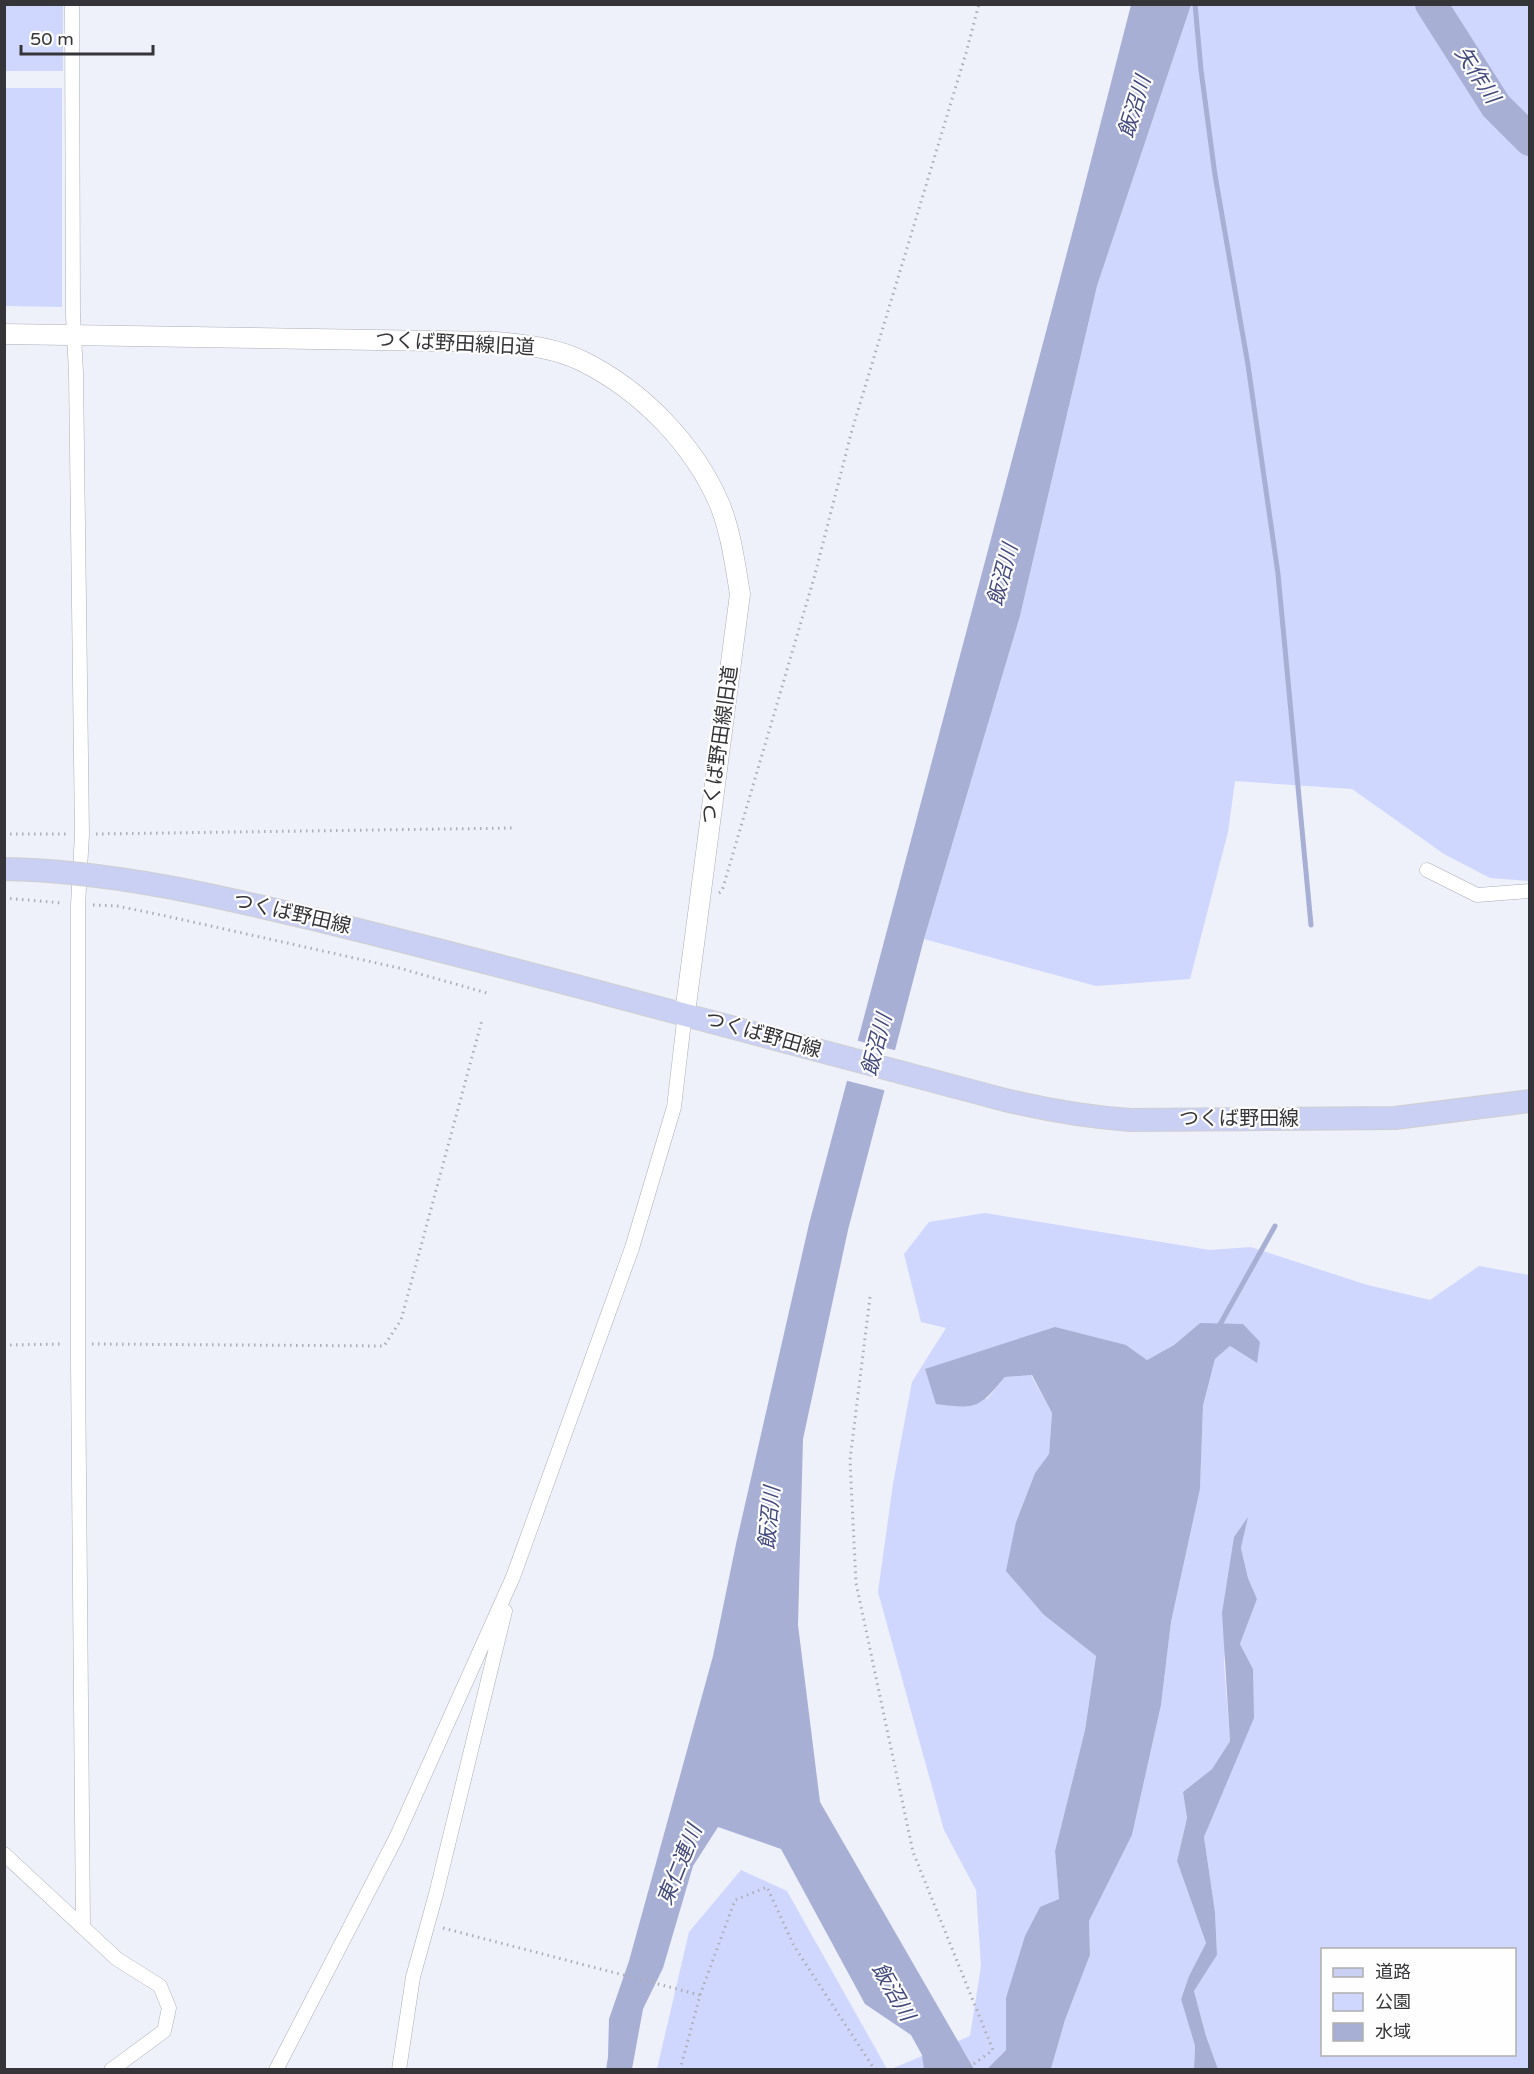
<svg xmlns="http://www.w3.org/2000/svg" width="1534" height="2074" font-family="'Varela Round','Noto Sans JP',sans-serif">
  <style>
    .green { fill: #d0d7fe; fill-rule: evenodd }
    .water { fill: #a7afd5 }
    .pier { fill: #eef0fa }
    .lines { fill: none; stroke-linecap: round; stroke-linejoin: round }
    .stream { stroke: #a7afd5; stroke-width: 5 }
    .river { stroke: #a7afd5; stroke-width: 32 }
    .street-casing { stroke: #acaeb8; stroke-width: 15 }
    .secondary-casing { stroke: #acaeb8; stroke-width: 21 }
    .primary-casing { stroke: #cfcfcf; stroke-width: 24 }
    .path { stroke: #acaeb6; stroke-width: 3; stroke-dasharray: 1.5 4.5; stroke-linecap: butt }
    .street { stroke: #fff; stroke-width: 14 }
    .secondary { stroke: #fff; stroke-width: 20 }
    .primary { stroke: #c9d0f4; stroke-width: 22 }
    .primary-bridge-casing { stroke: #cfcfcf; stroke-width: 24; stroke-linecap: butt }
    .primary-bridge { stroke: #c9d0f4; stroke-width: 22 }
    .labels { text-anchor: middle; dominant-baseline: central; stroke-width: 4.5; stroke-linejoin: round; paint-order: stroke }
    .street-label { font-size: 20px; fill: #353539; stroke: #fefefe }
    .water-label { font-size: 21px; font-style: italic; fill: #434a7d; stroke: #fefefe }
  </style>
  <rect width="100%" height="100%" fill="#eef0fa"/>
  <!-- green -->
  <path class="green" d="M 4,5 L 63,5 L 63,71 L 5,71 Z
    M 1191,5 L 1529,5 L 1529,881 L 1490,878 L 1444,854 L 1352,789 L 1235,781 L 1228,832 L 1190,979 L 1096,986 L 924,939 L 1020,616 L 1097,286 Z
    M 5,88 L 62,88 L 62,307 L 5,306 Z
    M 985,1213 L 1210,1250 L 1251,1247 L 1364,1284 L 1430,1300 L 1479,1266 L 1529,1275 L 1529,2069 L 1218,2069 L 1206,2036 L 1194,1991 L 1217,1955 L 1215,1912 L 1204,1837 L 1222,1789 L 1253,1669 L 1240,1644 L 1257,1599 L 1248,1578 L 1241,1548 L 1247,1519 L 1234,1537 L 1224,1663 L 1230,1741 L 1212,1769 L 1183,1792 L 1187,1818 L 1177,1861 L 1206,1943 L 1189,1976 L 1181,1998 L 1195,2046 L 1194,2069 L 1051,2069 L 1065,2020 L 1090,1955 L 1089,1921 L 1132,1835 L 1161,1705 L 1171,1622 L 1200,1489 L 1203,1407 L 1215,1359 L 1230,1346 L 1256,1363 L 1200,1323 L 1174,1345 L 1147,1360 L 1126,1345 L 926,1369 L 987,1399 L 1005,1377 L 1031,1375 L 1052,1413 L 1049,1454 L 1035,1473 L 1016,1522 L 1044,1615 L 1096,1656 L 1085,1730 L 1055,1851 L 1059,1899 L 1006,1997 L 1006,2050 L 987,2069 L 974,2069 L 962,2048 L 926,2069 L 891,2069 L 970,2036 L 981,1966 L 976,1890 L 944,1830 L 878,1592 L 893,1484 L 912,1382 L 946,1328 L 921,1322 L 904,1254 L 929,1222 ZM 1322,1950 L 1514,1950 L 1514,2054 L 1322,2054 Z
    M 741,1870 L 787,1891 L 887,2069 L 657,2069 L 689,1932 Z"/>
  <!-- water -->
  <path class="water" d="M 1131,5 L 1191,5 L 1097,286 L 1020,616 L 924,939 L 848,1230 L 803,1439 L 798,1625 L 820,1802 L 974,2069 L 924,2069 L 922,2055 L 911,2035 L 865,2004 L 781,1849 L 718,1827 L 693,1866 L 663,1968 L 643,2009 L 632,2069 L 606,2070 L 608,2057 L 609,2019 L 629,1961 L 713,1656 L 736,1544 L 809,1224 L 1077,215 Z
    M 1200,1323 L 1243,1324 L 1260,1342 L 1257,1363 L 1230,1346 L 1215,1359 L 1203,1406 L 1200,1489 L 1171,1622 L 1161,1705 L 1132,1835 L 1089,1921 L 1090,1955 L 1065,2020 L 1051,2069 L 987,2069 L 1006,2050 L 1006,1998 L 1025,1936 L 1040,1907 L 1059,1899 L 1055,1851 L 1085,1730 L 1096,1656 L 1044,1615 L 1006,1571 L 1016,1522 L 1035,1473 L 1049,1454 L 1052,1413 L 1032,1375 L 1005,1377 C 978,1409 977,1409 936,1404 L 925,1369 L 1055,1327 L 1126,1345 L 1147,1360 L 1174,1345 Z
    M 1248,1517 L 1241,1548 L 1248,1578 L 1257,1599 L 1240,1644 L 1253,1669 L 1254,1718 L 1204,1837 L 1215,1912 L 1217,1955 L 1194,1991 L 1206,2036 L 1218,2069 L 1194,2069 L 1195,2046 L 1181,1999 L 1189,1976 L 1206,1943 L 1177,1861 L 1187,1818 L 1183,1792 L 1212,1769 L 1230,1741 L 1222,1613 L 1234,1537 Z"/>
  <!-- pier -->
  <path class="pier" d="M 855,1040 L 898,1051 L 887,1091 L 844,1080 Z"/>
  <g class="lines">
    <!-- stream -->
    <path class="stream" d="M 1195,4 L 1201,70 L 1215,175 L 1248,365 L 1278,574 L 1311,925
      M 1218,1328 L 1275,1226"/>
    <!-- river -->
    <path class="river" d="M 1431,4 L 1496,106 L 1530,140"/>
    <defs>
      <path id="street" d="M 72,4 L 73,315 L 76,373 L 82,834 L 78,905 L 78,1363 L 83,1927
        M 1427,870 L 1477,895 L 1530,891
        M 4,1854 L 117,1959 L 160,1986 L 169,2008 L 164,2031 L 111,2070
        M 276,2070 L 396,1838 L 513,1577 L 632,1248 L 674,1107 L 685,1013
        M 399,2070 L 413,1977 L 436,1894 L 505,1611"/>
      <path id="secondary" d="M 4,334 L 497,342 C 526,345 556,348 582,361 C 641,390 694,444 720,505 C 731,533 735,564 740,594 L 685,1013"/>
      <path id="primary" d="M 648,1005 L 1005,1100 C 1047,1110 1087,1117 1130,1120 L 1395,1118 L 1530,1101"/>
    </defs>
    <!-- street casing -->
    <use href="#street" class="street-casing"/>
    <!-- secondary casing -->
    <use href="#secondary" class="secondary-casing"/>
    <!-- primary casing -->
    <use href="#primary" class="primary-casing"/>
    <!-- path -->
    <path class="path" d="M 4,834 L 68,834
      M 96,834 L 514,828
      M 719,893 L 722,891 L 814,578 L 852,430 L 966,53 L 979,4
      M 4,898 L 62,903
      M 93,905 L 117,906 L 166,916 L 399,968 L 487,993
      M 870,1297 L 850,1460 L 856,1583 L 913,1852 L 993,2050 L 965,2070
      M 92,1344 L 384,1346 L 401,1320 L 482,1020
      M 4,1345 L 64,1344
      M 443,1928 L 700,1995 L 680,2070
      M 700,1995 L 735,1900 L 767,1887 L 794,1946 L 875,2070"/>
    <!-- street -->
    <use href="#street" class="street"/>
    <!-- secondary -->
    <use href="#secondary" class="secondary"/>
    <!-- primary -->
    <use href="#primary" class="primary"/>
    <defs>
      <path id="primary-bridge" d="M 4,869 C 112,871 218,896 322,921 C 431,948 540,976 648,1005"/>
    </defs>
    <!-- primary-bridge casing -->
    <use href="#primary-bridge" class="primary-bridge-casing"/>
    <!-- primary-bridge -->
    <use href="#primary-bridge" class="primary-bridge"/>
  </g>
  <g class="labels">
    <!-- street labels -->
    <g class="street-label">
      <text transform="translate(455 344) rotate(3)">つくば野田線旧道</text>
      <text transform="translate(720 745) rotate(-82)">つくば野田線旧道</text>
      <text transform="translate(292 914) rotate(13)">つくば野田線</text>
      <text transform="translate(763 1035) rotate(16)">つくば野田線</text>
      <text x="1239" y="1119">つくば野田線</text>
    </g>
    <!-- water labels -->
    <g class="water-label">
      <text transform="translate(1477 75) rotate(57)">矢作川</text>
      <text transform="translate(1135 107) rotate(-73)">飯沼川</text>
      <text transform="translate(1003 575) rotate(-75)">飯沼川</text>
      <text transform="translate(877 1045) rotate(-75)">飯沼川</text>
      <text transform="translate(770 1518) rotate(-85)">飯沼川</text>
      <text transform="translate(680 1865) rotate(-68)">東仁連川</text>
      <text transform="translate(893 1992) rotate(60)">飯沼川</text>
    </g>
  </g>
  <!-- border -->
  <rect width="1534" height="2074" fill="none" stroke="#353539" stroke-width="12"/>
  <!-- legend -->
  <rect x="1321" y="1948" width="195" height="108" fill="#fefefe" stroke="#aeaeaf" stroke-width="1.5"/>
  <rect x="1333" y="1968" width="30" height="9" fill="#c9d0f4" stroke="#aeaeaf" stroke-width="1.5"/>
  <text x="1375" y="1978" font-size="18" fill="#353539">道路</text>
  <rect x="1333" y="1993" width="30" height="18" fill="#d0d7fe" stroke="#aeaeaf" stroke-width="1.5"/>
  <text x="1375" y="2008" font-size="18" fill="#353539">公園</text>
  <rect x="1333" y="2023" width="30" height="18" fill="#a7afd5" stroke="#aeaeaf" stroke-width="1.5"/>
  <text x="1375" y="2038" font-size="18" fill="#353539">水域</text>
  <!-- scale -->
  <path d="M21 45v9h132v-9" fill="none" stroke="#353539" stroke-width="3"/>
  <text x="30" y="45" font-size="18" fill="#353539" stroke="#fefefe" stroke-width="4.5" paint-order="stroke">50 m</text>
</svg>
